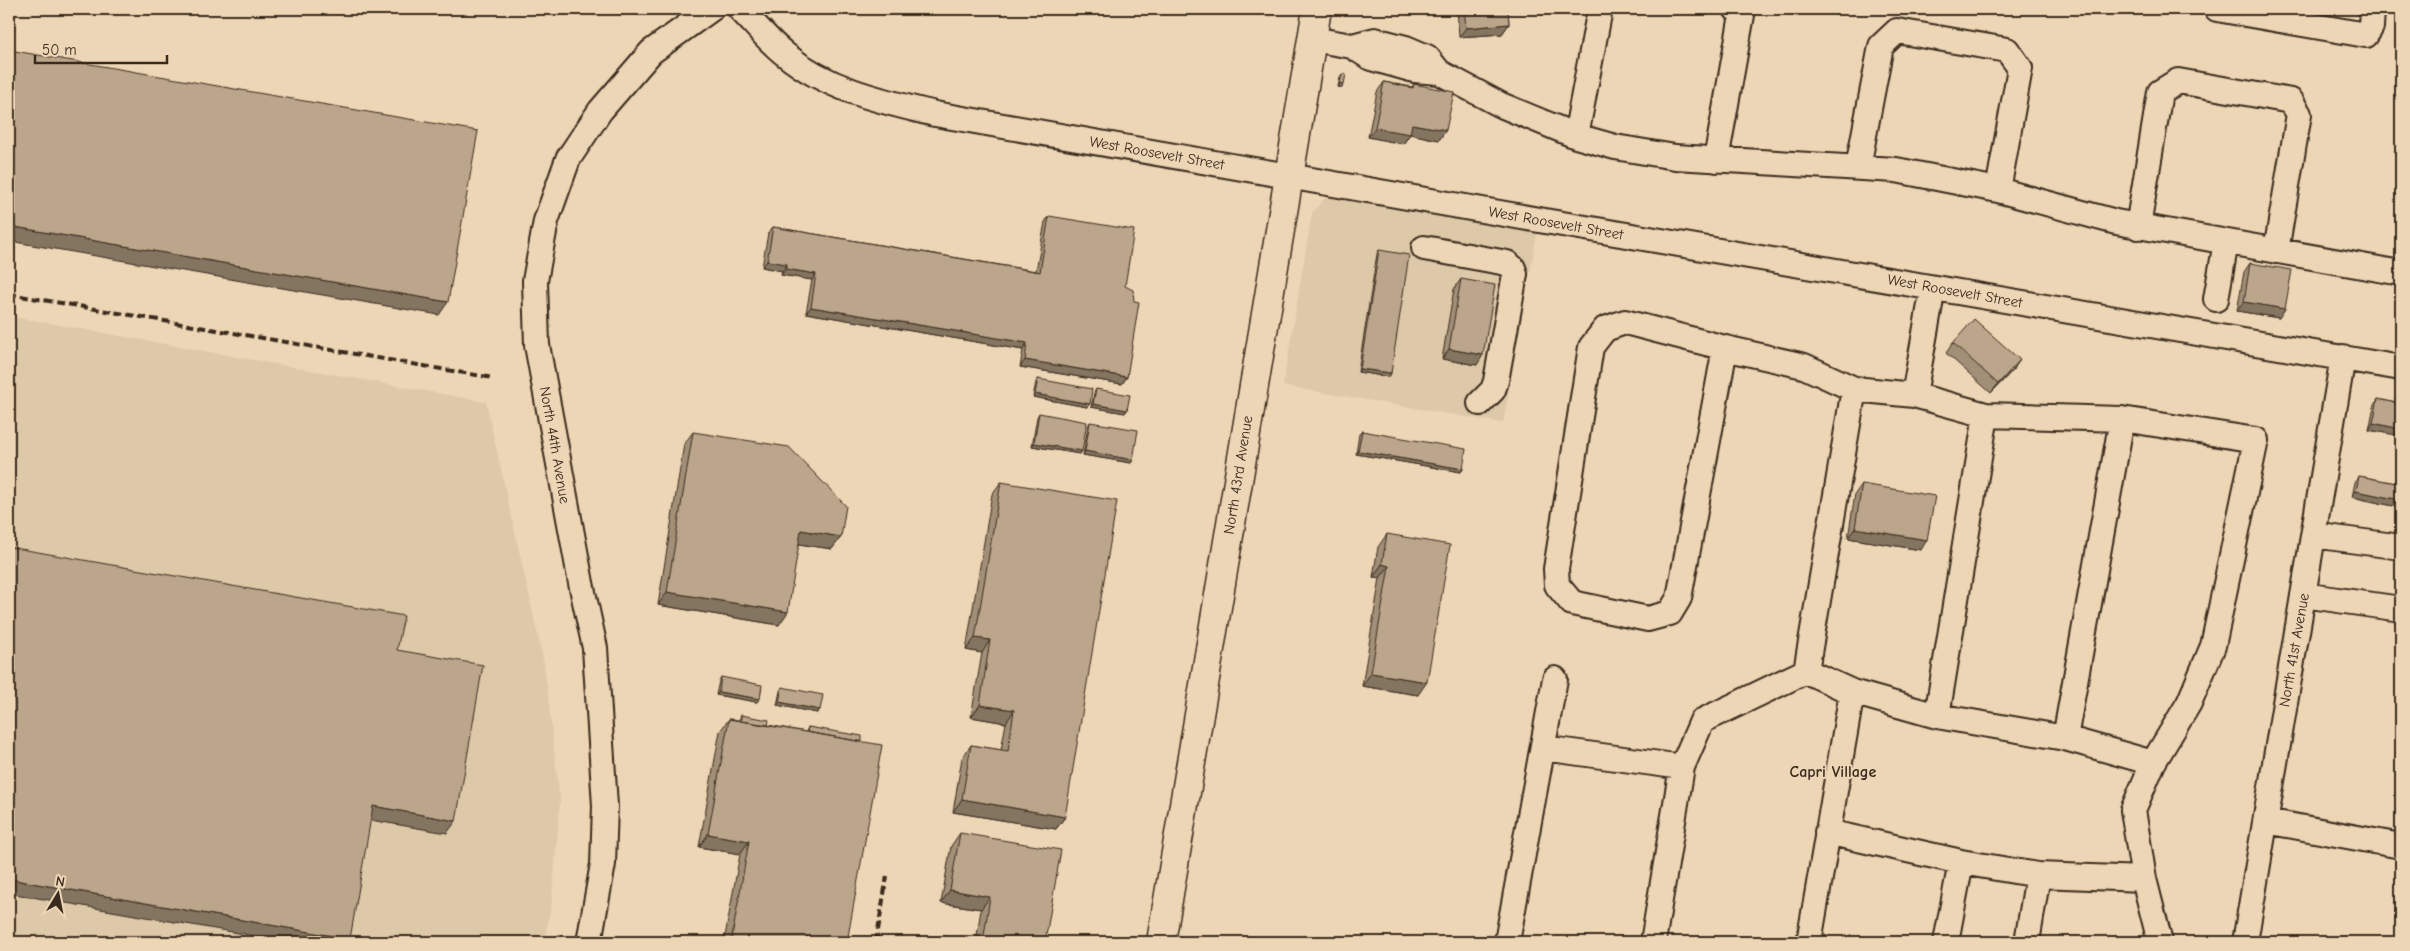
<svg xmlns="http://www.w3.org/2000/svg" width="2410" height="951" font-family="'Comic Neue',sans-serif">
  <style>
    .built { fill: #ddc8a8 }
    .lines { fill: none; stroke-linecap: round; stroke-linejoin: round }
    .minor-casing { stroke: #3b2a1e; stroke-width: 28 }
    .major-casing { stroke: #3b2a1e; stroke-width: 31 }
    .minor { stroke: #ecd6b5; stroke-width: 24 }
    .major { stroke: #ecd6b5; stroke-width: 28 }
    .rail { stroke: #3b2a1e; stroke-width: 4; stroke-dasharray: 8 4; stroke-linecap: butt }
    .wall { fill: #a18f78; stroke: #3b2a1e }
    .shaded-wall { fill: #837461; stroke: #3b2a1e }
    .building { fill: #bba68b; stroke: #3b2a1e }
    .labels { text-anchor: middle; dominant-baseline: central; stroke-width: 4; stroke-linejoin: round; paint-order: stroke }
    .street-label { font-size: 15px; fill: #3b2a1e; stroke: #ecd6b5 }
    .neighbourhood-label { font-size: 16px; font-weight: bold; fill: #3b2a1e; stroke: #ecd6b5 }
  </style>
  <rect width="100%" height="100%" fill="#ecd6b5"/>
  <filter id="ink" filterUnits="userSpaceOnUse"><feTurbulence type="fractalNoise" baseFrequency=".02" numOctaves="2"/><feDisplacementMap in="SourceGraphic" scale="10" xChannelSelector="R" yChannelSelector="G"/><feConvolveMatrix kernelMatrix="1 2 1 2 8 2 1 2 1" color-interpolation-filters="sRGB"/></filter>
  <g filter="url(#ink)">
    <!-- built -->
    <path class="built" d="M 1333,197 L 1537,234 L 1503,423 L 1283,386 L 1312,213 L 1324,199 Z
      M 9,316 L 486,402 L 544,663 L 560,801 L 552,900 L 544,942 L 9,942 Z"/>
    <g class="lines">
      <defs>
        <path id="minor" d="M 740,9 C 755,24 769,42 786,55 C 829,90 882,101 935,114 L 1539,220 L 2401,368
          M 2217,9 L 2366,35 L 2371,27 L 2372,9
          M 1312,39 L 1352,46 L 1371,58 L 1414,70 L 1439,72 L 1501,105 L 1576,136 L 1615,147 L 1675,157 L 1896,170 L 1998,190 L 2116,222 L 2401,273
          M 1352,46 L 1375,40 L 1406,48 L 1427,57 L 1439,72
          M 1576,136 L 1600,9
          M 1716,160 L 1742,15 L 1736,9
          M 1858,167 L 1881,46 L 1897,31 L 2007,50 L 2020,68 L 1998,190
          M 2138,227 L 2160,92 L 2178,81 L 2291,101 L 2299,114 L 2276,251
          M 1424,248 L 1507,263 L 1513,268 L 1515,274 L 1496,381 L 1493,390 L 1480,403
          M 2216,299 L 2226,242
          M 1625,322 L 1725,348 L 1679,598 L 1670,613 L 1648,619 L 1572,603 L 1557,585 L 1556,569 L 1591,347 L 1605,329 Z
          M 1725,348 L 1804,366 L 1854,389 L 1914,395 L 1986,415 L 2122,419 L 2256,440 L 2213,646 L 2189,703 L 2153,763 L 2133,810 L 2144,879 L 2160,942
          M 1914,395 L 1933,288
          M 2313,535 L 2401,547
          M 2303,595 L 2401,609
          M 1806,671 L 1852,692 L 1937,716 L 2065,738 L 2153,763
          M 1937,716 L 1986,415
          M 2065,738 L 2122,419
          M 1543,748 L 1682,767
          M 2266,821 L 2401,846
          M 1827,832 L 1961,862 L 2038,875 L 2144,879
          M 589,942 L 603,864 L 605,806 L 595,648 L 581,583 L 537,345 L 535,281 L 546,221 L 568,159 L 600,111 L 651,52 L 711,9
          M 1507,942 L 1555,679
          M 1653,942 L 1682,767 L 1702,721 L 1806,671 L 1854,389
          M 1809,942 L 1852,692
          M 1946,942 L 1961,862
          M 2027,942 L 2038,875
          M 2245,942 L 2343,357"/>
        <path id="major" d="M 1161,942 L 1317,9"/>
      </defs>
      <!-- minor casing -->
      <use href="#minor" class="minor-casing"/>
      <!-- major casing -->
      <use href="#major" class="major-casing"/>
      <!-- minor -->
      <use href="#minor" class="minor"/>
      <!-- major -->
      <use href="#major" class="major"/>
      <!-- rail -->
      <path class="rail" d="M 9,294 L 493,378
        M 876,942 L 887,876"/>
    </g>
    <!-- wall -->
    <path class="wall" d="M 1457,9 L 1508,9 L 1509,24 L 1502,34 L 1459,37 Z
      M 1342,74 L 1342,87 L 1338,87 L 1340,77 Z
      M 1384,82 L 1412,87 L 1414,84 L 1446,130 L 1439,140 L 1410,134 L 1403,144 L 1368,137 L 1377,92 Z
      M 1049,216 L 1125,286 L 1127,377 L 1122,384 L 1020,367 L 1023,350 L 806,313 L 812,280 L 781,275 L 782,271 L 762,267 L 768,233 L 773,227 L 1036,271 L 1045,222 Z
      M 1379,250 L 1391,373 L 1389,377 L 1358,372 L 1377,254 Z
      M 2250,263 L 2279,318 L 2237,311 L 2244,272 Z
      M 1461,279 L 1477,365 L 1442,359 L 1454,289 Z
      M 1953,343 L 2013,370 L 1991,393 L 1946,353 Z
      M 1038,379 L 1087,407 L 1033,397 L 1036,382 Z
      M 1096,389 L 1127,410 L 1125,413 L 1091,407 L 1094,393 Z
      M 2378,399 L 2401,404 L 2401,436 L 2369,430 L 2374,406 Z
      M 1039,413 L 1082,451 L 1080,454 L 1032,446 L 1037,417 Z
      M 1090,422 L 1133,460 L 1131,463 L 1083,455 L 1088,426 Z
      M 1362,431 L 1463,469 L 1461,472 L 1356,454 L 1359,434 Z
      M 693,432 L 841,537 L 832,549 L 799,544 L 779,625 L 658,605 L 684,444 Z
      M 2359,476 L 2401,484 L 2401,502 L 2398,507 L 2352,497 L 2355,482 Z
      M 1001,482 L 1065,817 L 1056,829 L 953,812 L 962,758 L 971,745 L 1001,750 L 1006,723 L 971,717 L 982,653 L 966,650 L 992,494 Z
      M 1862,484 L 1921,550 L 1848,538 L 1855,494 Z
      M 1387,534 L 1418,695 L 1362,686 L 1380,578 L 1373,577 L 1378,547 Z
      M 721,677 L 760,699 L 757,702 L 716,695 L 719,681 Z
      M 782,687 L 820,710 L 817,713 L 777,705 L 780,691 Z
      M 741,715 L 768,725 L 806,732 L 808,727 L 862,742 L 847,942 L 724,942 L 740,854 L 699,847 L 720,731 L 729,719 L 739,720 Z
      M 960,833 L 1045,942 L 938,942 L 942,936 L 976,942 L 981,909 L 941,903 L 951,846 Z"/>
    <!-- shaded-wall -->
    <path class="shaded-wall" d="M 1509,24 L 1502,34 L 1459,37 L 1466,28 Z
      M 1340,83 L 1344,84 L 1342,87 L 1338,87 Z
      M 1412,124 L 1446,130 L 1439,140 L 1410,134 L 1403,144 L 1368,137 L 1375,128 Z
      M 9,226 L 448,302 L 439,315 L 9,241 Z
      M 767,261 L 787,264 L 782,271 L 762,267 Z
      M 786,269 L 816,274 L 812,280 L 781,275 Z
      M 2244,302 L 2285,309 L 2279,318 L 2237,311 Z
      M 811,307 L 1027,343 L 1023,350 L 806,313 Z
      M 1449,349 L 1483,355 L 1477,365 L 1442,359 Z
      M 1025,360 L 1127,377 L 1122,384 L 1020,367 Z
      M 2020,360 L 2013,370 L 1991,393 L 1998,384 Z
      M 1360,369 L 1391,373 L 1389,377 L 1358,372 Z
      M 1035,394 L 1090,404 L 1087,407 L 1033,397 Z
      M 1093,404 L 1127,410 L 1125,413 L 1091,407 Z
      M 2373,423 L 2401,429 L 2401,436 L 2369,430 Z
      M 1034,443 L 1082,451 L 1080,454 L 1032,446 Z
      M 1085,451 L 1133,460 L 1131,463 L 1083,455 Z
      M 1358,451 L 1463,469 L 1461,472 L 1356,454 Z
      M 2356,491 L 2401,500 L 2401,502 L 2398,507 L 2352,497 Z
      M 1855,528 L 1927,540 L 1921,550 L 1848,538 Z
      M 801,530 L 841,537 L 832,549 L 792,543 Z
      M 1382,564 L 1389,566 L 1380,578 L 1373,577 Z
      M 667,592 L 788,612 L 779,625 L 658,605 Z
      M 975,638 L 990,640 L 982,653 L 966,650 Z
      M 1371,673 L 1427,682 L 1418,695 L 1362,686 Z
      M 719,692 L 760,699 L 757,702 L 716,695 Z
      M 779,702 L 820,710 L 817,713 L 777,705 Z
      M 980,705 L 1014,710 L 1006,723 L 971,717 Z
      M 962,799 L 1065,817 L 1056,829 L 953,812 Z
      M 373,806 L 456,821 L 447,833 L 364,819 Z
      M 708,834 L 749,841 L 740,854 L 699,847 Z
      M 9,879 L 350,939 L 347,942 L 289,942 L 9,893 Z
      M 950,890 L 990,897 L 981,909 L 941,903 Z"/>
    <!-- building -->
    <path class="building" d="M 1464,9 L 1508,9 L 1509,24 L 1466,28 Z
      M 9,50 L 478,131 L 448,302 L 9,226 Z
      M 1342,74 L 1346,74 L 1344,84 L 1340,83 Z
      M 1384,82 L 1413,88 L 1414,84 L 1454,92 L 1446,130 L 1412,124 L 1410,134 L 1375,128 Z
      M 1049,216 L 1134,230 L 1125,286 L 1133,290 L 1134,301 L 1139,302 L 1127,377 L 1025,360 L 1027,343 L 811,307 L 816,274 L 786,269 L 787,264 L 767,261 L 773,227 L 1040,272 Z
      M 1379,250 L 1409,255 L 1391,373 L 1360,369 Z
      M 2250,263 L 2292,270 L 2285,309 L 2244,302 Z
      M 1461,279 L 1495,285 L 1483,355 L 1449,349 Z
      M 1974,319 L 2020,360 L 1998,384 L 1953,343 Z
      M 1038,379 L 1092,389 L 1090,404 L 1035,394 Z
      M 1096,389 L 1130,395 L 1127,410 L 1093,404 Z
      M 2378,399 L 2401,404 L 2401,429 L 2373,423 Z
      M 1039,413 L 1087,422 L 1082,451 L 1034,443 Z
      M 1090,422 L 1138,430 L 1133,460 L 1085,451 Z
      M 1362,431 L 1466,449 L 1463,469 L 1358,451 Z
      M 693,432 L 789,447 L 846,506 L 841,537 L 801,530 L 788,612 L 667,592 Z
      M 2359,476 L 2401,484 L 2401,500 L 2356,491 Z
      M 1001,482 L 1117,501 L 1065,817 L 962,799 L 971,745 L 1008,751 L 1014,710 L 980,705 L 990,640 L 975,638 Z
      M 1862,484 L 1935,496 L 1927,540 L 1855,528 Z
      M 1387,534 L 1450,545 L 1427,682 L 1371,673 L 1389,566 L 1382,564 Z
      M 9,547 L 404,616 L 397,650 L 483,665 L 456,821 L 373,806 L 350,939 L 9,879 Z
      M 721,677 L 762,685 L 760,699 L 719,692 Z
      M 782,687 L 823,695 L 820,710 L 779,702 Z
      M 741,715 L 769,720 L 768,725 L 741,721 Z
      M 729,719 L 882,745 L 847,942 L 731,942 L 749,841 L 708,834 Z
      M 808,727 L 862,736 L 862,742 L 807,732 Z
      M 960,833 L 1061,850 L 1045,942 L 983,942 L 990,897 L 950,890 Z
      M 942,936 L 979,942 L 941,942 Z"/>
  </g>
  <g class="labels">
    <!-- street labels -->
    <g class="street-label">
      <text transform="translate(1157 153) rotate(10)">West Roosevelt Street</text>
      <text transform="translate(1556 223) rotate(10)">West Roosevelt Street</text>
      <text transform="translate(1955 291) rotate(10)">West Roosevelt Street</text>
      <text transform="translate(555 445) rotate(80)">North 44th Avenue</text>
      <text transform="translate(1238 475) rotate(-81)">North 43rd Avenue</text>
      <text transform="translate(2294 650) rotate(-80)">North 41st Avenue</text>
    </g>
    <!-- neighbourhood labels -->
    <g class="neighbourhood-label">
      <text x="1833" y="772">Capri Village</text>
    </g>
  </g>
  <!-- margin -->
  <rect width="2410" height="951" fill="none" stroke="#ecd6b5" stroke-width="30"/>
  <rect x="15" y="15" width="2380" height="921" fill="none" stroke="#3b2a1e" stroke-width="2" filter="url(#ink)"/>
  <!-- north arrow -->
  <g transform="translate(58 894) rotate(10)" stroke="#ecd6b5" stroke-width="4" paint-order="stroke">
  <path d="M0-4L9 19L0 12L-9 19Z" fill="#3b2a1e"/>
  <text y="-8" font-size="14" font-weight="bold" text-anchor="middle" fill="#3b2a1e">N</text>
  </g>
  <!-- scale -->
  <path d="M35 55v8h132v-8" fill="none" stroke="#3b2a1e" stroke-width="2.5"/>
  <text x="42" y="55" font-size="15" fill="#3b2a1e" stroke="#ecd6b5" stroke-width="4" paint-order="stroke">50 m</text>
</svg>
